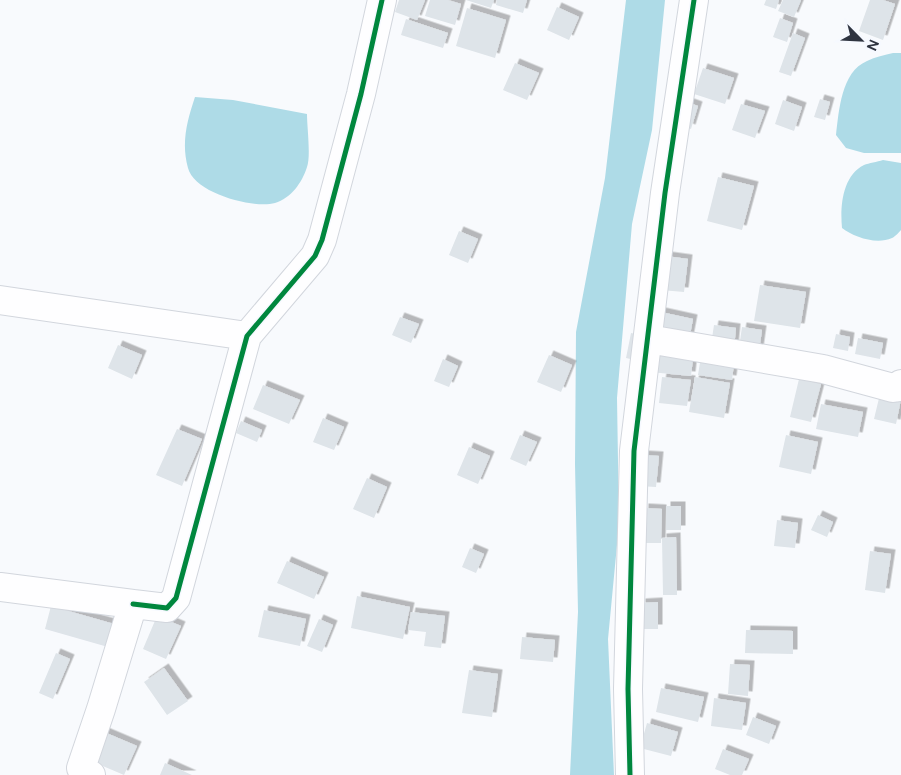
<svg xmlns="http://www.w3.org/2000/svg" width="901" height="775" font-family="'DM Sans',sans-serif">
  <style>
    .water { fill: #aedbe7 }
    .building { fill: #dee4e9; filter: url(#shadow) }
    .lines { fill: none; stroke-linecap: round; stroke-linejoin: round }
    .minor-casing { stroke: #d2d6dd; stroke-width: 30 }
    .minor { stroke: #fefeff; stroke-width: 28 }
    .cycleway-casing { stroke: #f6f9ff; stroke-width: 8 }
    .cycleway { stroke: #00873e; stroke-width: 5 }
  </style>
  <defs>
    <filter id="shadow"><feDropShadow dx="4.5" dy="-4.5" stdDeviation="0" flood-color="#0004"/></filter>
  </defs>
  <rect width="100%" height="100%" fill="#f8fafd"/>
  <!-- water -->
  <path class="water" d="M 626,0 L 665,0 L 652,130 L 632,224 L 617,398 L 619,524 L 608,639 L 614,775 L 570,775 L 578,612 L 575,464 L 576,332 L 605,178 Z
    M 893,53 L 901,53 L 901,153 L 864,153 L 846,148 L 836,135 C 839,111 841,72 867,61 C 875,57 885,55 893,53 Z
    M 195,97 L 233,100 L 307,114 C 307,127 311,156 307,167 C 302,183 291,198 275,203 C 253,209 194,193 188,168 C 181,143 187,121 195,97 Z
    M 883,160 L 901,163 L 901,230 C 899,232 895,237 892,238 C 876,245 854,237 842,228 C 840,207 842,176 864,165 C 869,163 877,162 883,160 Z"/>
  <!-- building -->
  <path class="building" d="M 399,0 L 425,0 L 417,20 L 395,12 Z
    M 430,0 L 448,0 L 461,4 L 455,25 L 425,16 Z
    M 466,0 L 494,0 L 491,8 Z
    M 497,0 L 527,0 L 523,13 L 496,5 Z
    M 766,0 L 779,0 L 776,9 L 764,5 Z
    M 783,0 L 801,0 L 794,17 L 778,11 Z
    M 870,0 L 883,0 L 895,4 L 883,40 L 859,31 Z
    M 557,7 L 579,17 L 569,40 L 547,30 Z
    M 467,8 L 506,20 L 495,58 L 456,46 Z
    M 780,18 L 793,23 L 787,42 L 773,37 Z
    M 406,19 L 448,33 L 443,48 L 401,35 Z
    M 793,33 L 805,38 L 791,76 L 779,72 Z
    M 515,63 L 539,73 L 527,100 L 503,90 Z
    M 703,68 L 734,78 L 725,104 L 694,94 Z
    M 820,99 L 830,102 L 825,120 L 814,117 Z
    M 783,100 L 802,107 L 794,131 L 775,124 Z
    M 684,101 L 698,106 L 691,129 L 677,123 Z
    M 741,104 L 765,111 L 755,138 L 732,130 Z
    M 718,177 L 754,186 L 742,230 L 707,221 Z
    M 459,231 L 478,239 L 468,263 L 449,255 Z
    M 666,256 L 688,259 L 684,292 L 661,290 Z
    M 760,285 L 806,292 L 800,328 L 754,321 Z
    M 661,312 L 693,319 L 689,340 L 656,333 Z
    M 400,317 L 419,324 L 411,343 L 392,335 Z
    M 714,325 L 736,328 L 734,348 L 711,345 Z
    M 742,327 L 762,330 L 759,351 L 739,348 Z
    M 631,333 L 644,336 L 639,361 L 626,358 Z
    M 836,334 L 850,337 L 848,351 L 833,348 Z
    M 858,338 L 883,343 L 880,359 L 855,354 Z
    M 653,344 L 694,349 L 691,376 L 650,372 Z
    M 118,345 L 142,355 L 132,379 L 108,368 Z
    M 702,350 L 735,355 L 732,380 L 698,375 Z
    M 549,355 L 572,365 L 561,392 L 537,382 Z
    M 443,359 L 458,366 L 449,387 L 434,381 Z
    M 662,377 L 691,380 L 687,406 L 659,403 Z
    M 695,377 L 730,383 L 724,418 L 689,412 Z
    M 799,379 L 821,384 L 811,422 L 790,417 Z
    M 263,385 L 300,400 L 289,424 L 253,409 Z
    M 880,394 L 901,399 L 896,424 L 874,419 Z
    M 821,404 L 863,412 L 858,437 L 816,429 Z
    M 323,418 L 344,427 L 334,450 L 313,442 Z
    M 241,421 L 262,430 L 257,442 L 236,433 Z
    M 177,429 L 202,439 L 182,486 L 156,475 Z
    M 520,435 L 537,442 L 526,466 L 510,459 Z
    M 786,435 L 818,442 L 811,474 L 779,467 Z
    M 469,447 L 490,456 L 478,484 L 457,475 Z
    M 642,455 L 659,456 L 656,487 L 639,486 Z
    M 367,478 L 387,487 L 374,518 L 353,509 Z
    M 666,506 L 681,506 L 681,530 L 666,530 Z
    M 644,508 L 662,509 L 661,543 L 643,543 Z
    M 818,515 L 833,522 L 827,537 L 811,530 Z
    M 777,520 L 798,523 L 795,548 L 774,546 Z
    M 676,537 L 677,595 L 663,595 L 662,538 Z
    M 470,548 L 484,554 L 476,573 L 462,567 Z
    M 870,551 L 891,554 L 885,593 L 865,590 Z
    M 287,561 L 324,577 L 314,599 L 277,583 Z
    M 357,596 L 410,607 L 403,639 L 351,628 Z
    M 658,602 L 658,629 L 641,629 L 641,603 Z
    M 51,606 L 114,624 L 108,647 L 45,629 Z
    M 264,610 L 306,619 L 300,646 L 258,637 Z
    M 411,612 L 445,616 L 441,648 L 424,646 L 426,632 L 408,630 Z
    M 157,616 L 181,626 L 166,659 L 143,649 Z
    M 319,619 L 333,625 L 322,652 L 307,646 Z
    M 746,630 L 793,631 L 793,654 L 745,653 Z
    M 522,637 L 555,640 L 553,662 L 520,659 Z
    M 56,653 L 70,659 L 53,699 L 39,693 Z
    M 730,664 L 750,665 L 748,696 L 728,694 Z
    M 164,668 L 188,701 L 167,715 L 144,682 Z
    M 469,670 L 498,674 L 492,717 L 462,713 Z
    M 661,688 L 704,697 L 698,722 L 656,712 Z
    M 714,698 L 746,703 L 742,730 L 711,726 Z
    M 753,717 L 776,726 L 769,744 L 746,735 Z
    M 647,723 L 678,732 L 671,756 L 640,748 Z
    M 104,732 L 137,746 L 124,775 L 91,761 Z
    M 723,749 L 749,759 L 742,775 L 730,775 L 715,769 Z
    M 165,763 L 192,775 L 160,775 Z"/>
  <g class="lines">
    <defs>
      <path id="minor" d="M 0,300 L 247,336
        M 648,339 L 823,369 L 893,388 L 900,387 L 901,384
        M 0,587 L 133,604 L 101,709 L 81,768 L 91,775
        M 133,604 L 167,608 L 176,598 L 247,336 L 315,256 L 322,240 L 361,94 L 382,0
        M 630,775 L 628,689 L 634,451 L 665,193 L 694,0"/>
    </defs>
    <!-- minor casing -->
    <use href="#minor" class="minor-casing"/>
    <!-- minor -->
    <use href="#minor" class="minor"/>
    <defs>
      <path id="cycleway" d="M 133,604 L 167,608 L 176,598 L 247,336 L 315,256 L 322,240 L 361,94 L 382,0
        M 630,775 L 628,689 L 634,451 L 665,193 L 694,0"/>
    </defs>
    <!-- cycleway casing -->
    <use href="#cycleway" class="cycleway-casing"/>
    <!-- cycleway -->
    <use href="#cycleway" class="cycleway"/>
  </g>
  <!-- north arrow -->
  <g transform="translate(861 40) rotate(114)" stroke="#f6f9ff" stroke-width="4" paint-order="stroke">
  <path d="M0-4L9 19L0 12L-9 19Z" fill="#2f3440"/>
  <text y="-8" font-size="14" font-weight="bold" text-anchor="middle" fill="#2f3440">N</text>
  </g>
</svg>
